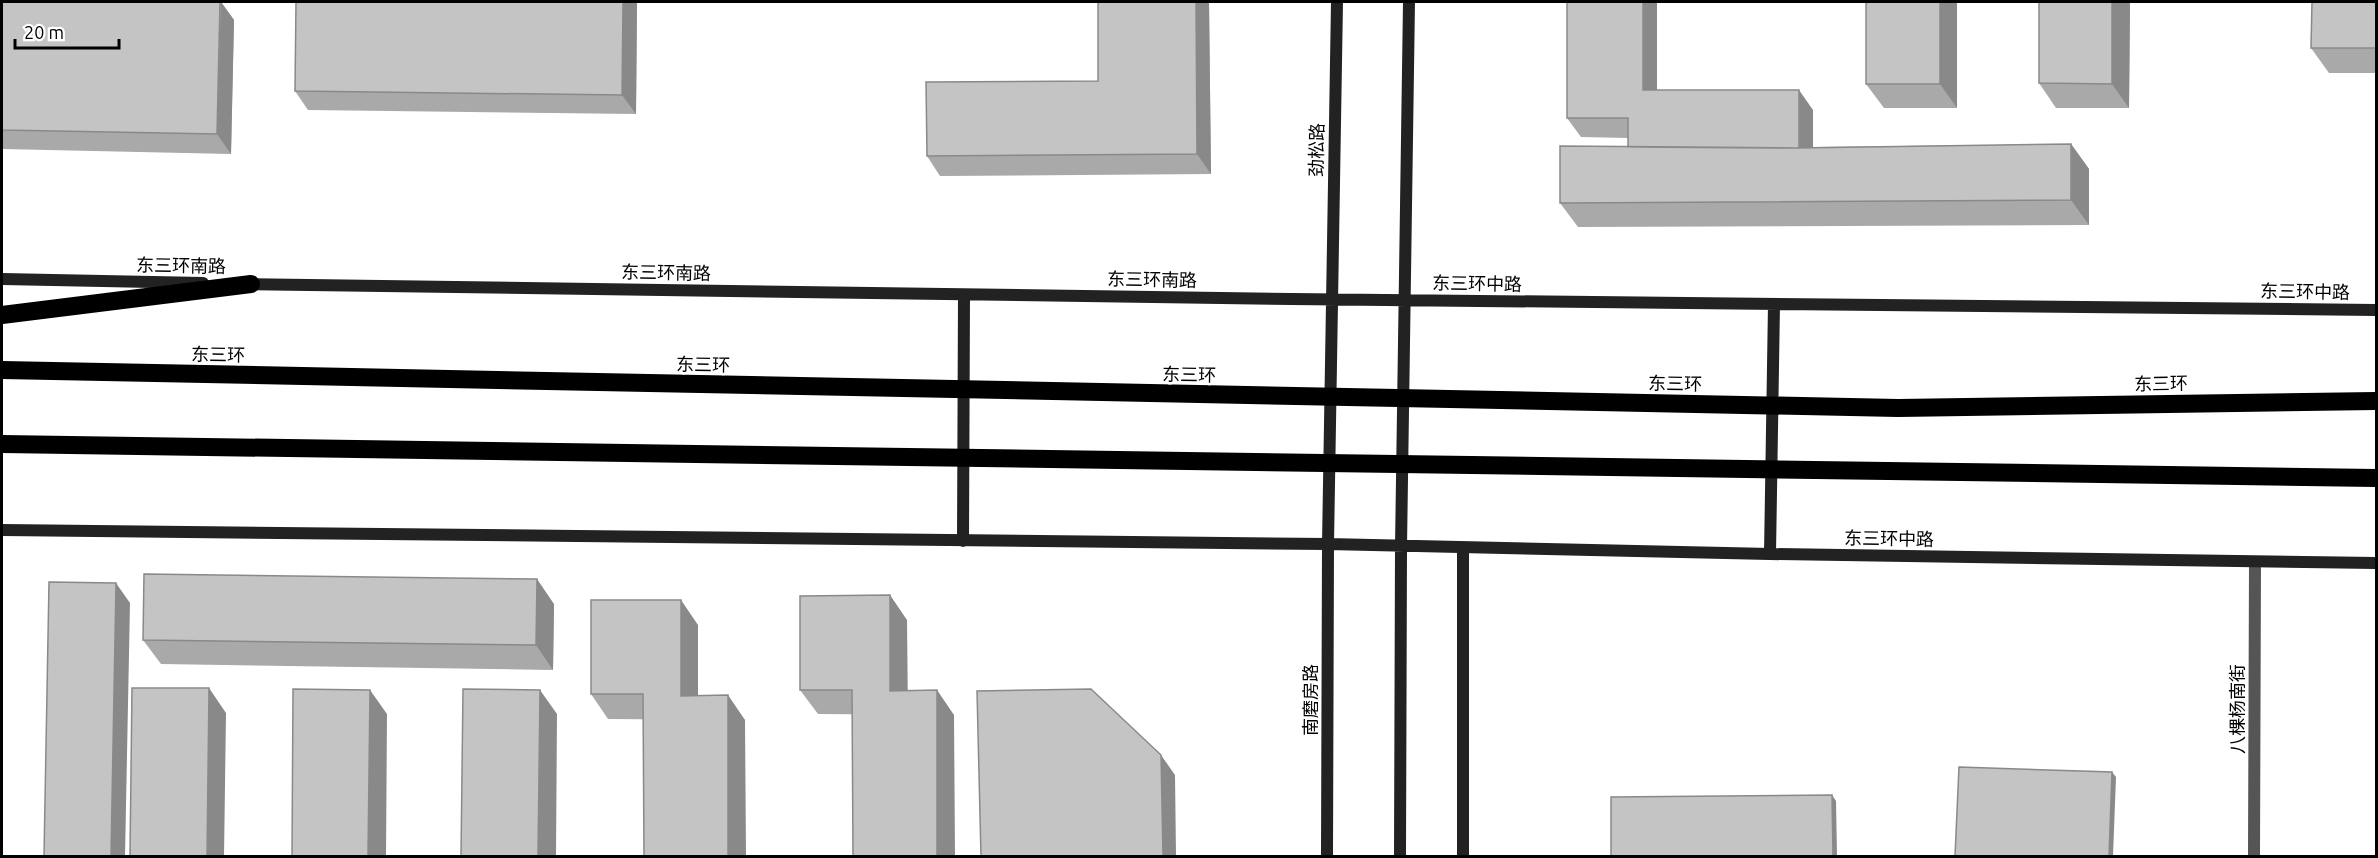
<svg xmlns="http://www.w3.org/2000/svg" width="2378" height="858" font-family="Ubuntu,'Noto Sans SC',sans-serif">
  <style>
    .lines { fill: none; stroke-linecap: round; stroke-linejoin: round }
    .street { stroke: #555; stroke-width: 12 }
    .secondary { stroke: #222; stroke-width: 12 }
    .highway { stroke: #000; stroke-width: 18 }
    .wall { fill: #a9a9a9 }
    .shaded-wall { fill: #898989 }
    .building { fill: #c4c4c4; stroke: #898989; stroke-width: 1.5 }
    .labels { text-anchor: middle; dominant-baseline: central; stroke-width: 5; stroke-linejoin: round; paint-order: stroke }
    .street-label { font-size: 18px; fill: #000; stroke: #fff }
  </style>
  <rect width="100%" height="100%" fill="#fff"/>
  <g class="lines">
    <!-- street -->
    <path class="street" d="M 2254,856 L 2255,562"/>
    <!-- secondary -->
    <path class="secondary" d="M 2,279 L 203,283
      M 245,284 L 1291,299 L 2376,310
      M 2,530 L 1328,544 L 1770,554 L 2376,563
      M 963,541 L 964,295
      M 1463,548 L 1463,856
      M 1770,554 L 1774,304
      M 1327,856 L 1328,544 L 1337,2
      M 1400,856 L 1401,547 L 1409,2"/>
    <!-- highway -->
    <path class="highway" d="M 2,315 L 251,284
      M 2,370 L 1898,408 L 2376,401
      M 2,444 L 2376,478"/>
  </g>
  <!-- wall -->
  <path class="wall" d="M 2,2 L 221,2 L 234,20 L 231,154 L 2,149 Z
    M 637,2 L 636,114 L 308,110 L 295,91 Z
    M 1098,2 L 1209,2 L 1211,174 L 940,176 L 927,156 L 1098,81 Z
    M 1567,2 L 1657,2 L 1657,90 L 1813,110 L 1813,147 L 2071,144 L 2089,169 L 2089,225 L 1578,227 L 1560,203 L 1628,147 L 1628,138 L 1581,137 L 1567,118 Z
    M 1957,2 L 1957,108 L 1884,108 L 1866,84 Z
    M 2130,2 L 2129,108 L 2056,108 L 2039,83 Z
    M 2376,2 L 2376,73 L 2329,73 L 2311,48 Z
    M 554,604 L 553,670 L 161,664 L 143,640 Z
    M 907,620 L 907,691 L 954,715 L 818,714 L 800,690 Z
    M 698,625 L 698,696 L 745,720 L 608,719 L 591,694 Z"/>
  <!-- shaded-wall -->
  <path class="shaded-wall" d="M 221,2 L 234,20 L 231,154 L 217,134 Z
    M 623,2 L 637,2 L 636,114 L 622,95 Z
    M 1196,2 L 1209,2 L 1211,174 L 1197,154 Z
    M 1643,2 L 1657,2 L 1657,109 L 1643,90 Z
    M 1940,2 L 1957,2 L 1957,108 L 1940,84 Z
    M 2112,2 L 2130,2 L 2129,108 L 2112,84 Z
    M 1799,90 L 1813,110 L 1813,172 L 1799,153 Z
    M 2071,144 L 2089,169 L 2089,225 L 2071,200 Z
    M 537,579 L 554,604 L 553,670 L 536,645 Z
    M 116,583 L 130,603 L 125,856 L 111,856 Z
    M 890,595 L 907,620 L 908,716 L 890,691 Z
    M 681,600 L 698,625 L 698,720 L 681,696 Z
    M 209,688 L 226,713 L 224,856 L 207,856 Z
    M 370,690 L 387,714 L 386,856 L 368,856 Z
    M 540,690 L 557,714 L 556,856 L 538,856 Z
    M 937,690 L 954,715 L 955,856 L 937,856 Z
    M 728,695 L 745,720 L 746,856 L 728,856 Z
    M 1161,755 L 1175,775 L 1176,856 L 1163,856 Z
    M 2112,772 L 2116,777 L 2113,856 L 2109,856 Z
    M 1832,795 L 1836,801 L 1837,856 L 1833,856 Z"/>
  <!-- building -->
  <path class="building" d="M 2,2 L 220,2 L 217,134 L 2,130 Z
    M 296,2 L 623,2 L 622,95 L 295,91 Z
    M 1098,2 L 1196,2 L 1197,154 L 927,156 L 926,82 L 1098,81 Z
    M 1567,2 L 1643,2 L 1643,90 L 1799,90 L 1799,148 L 1628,147 L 1628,118 L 1567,118 Z
    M 1866,2 L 1940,2 L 1940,84 L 1866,84 Z
    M 2039,2 L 2112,2 L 2112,84 L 2039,83 Z
    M 2312,2 L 2376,2 L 2376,48 L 2311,48 Z
    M 2071,144 L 2071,200 L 1560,203 L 1560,146 L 1795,148 Z
    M 144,574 L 537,579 L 536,645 L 143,640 Z
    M 49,582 L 116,583 L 111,856 L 44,856 Z
    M 890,595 L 890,691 L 937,690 L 937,856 L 853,856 L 852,690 L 800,690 L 800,596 Z
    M 591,600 L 681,600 L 681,696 L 728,695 L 728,856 L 644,856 L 643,694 L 591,694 Z
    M 132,688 L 209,688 L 207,856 L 130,856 Z
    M 293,689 L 370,690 L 368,856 L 292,856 Z
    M 463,689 L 540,690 L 538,856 L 461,856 Z
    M 1091,689 L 1161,755 L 1163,856 L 981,856 L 977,691 Z
    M 1959,767 L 2112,772 L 2109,856 L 1955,856 Z
    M 1832,795 L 1833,856 L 1611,856 L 1611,797 Z"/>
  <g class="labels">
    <!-- street labels -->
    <g class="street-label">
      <text transform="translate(1316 150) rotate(-89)">劲松路</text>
      <text transform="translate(181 265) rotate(1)">东三环南路</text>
      <text transform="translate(666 272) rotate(1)">东三环南路</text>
      <text transform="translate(1152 279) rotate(1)">东三环南路</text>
      <text transform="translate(1477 283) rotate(1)">东三环中路</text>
      <text transform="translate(2305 291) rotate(1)">东三环中路</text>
      <text transform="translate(218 354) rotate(1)">东三环</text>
      <text transform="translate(703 364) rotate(1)">东三环</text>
      <text transform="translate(1189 374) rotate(1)">东三环</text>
      <text transform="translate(1675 383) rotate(1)">东三环</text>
      <text transform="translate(2161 383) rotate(-1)">东三环</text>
      <text transform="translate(1889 538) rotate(1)">东三环中路</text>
      <text transform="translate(1310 700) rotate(-90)">南磨房路</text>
      <text transform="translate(2237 709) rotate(-90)">八棵杨南街</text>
    </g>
  </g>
  <!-- border -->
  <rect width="2378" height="858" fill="none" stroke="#000000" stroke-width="6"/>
  <!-- scale -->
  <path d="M15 39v9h104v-9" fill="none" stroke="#000000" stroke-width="3"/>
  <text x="24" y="39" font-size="18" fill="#000000" stroke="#ffffff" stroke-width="4.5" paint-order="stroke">20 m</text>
</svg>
